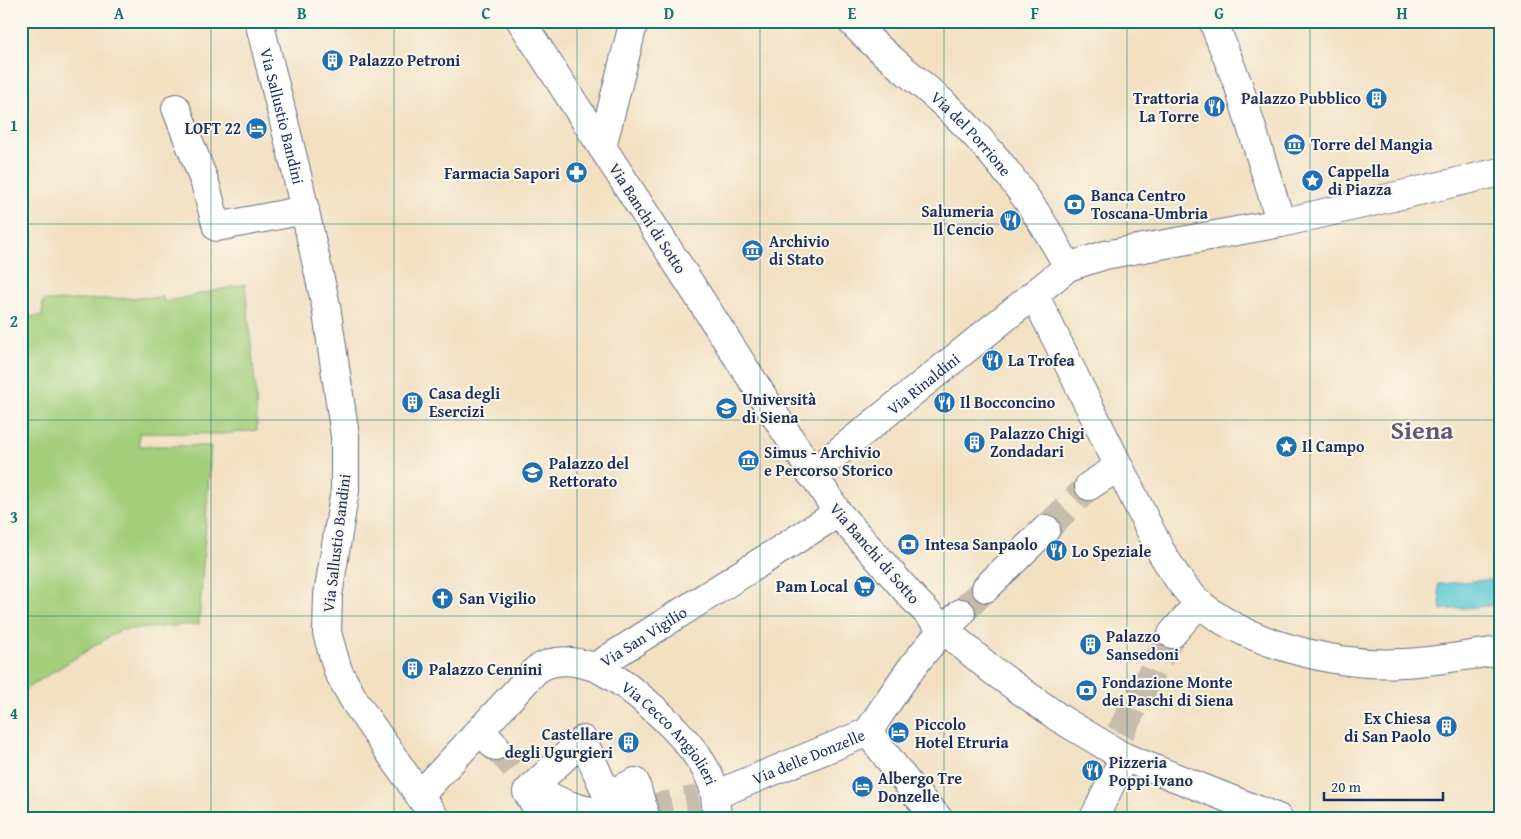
<svg xmlns="http://www.w3.org/2000/svg" width="1521" height="839" font-family="'Gentium Book Plus',serif">
  <style>
    .green { fill: #a3ce7a; stroke: #5f7e6c }
    .water { fill: #5cc8d4; stroke: #3c7c99 }
    .lines { fill: none; stroke-linecap: round; stroke-linejoin: round }
    .pedestrian-tunnel { stroke: #c7bdad; stroke-width: 28; stroke-dasharray: 28 14; stroke-linecap: butt }
    .pedestrian-casing { stroke: #666d81; stroke-width: 30 }
    .minor-casing { stroke: #666d81; stroke-width: 30 }
    .pedestrian { stroke: #fff; stroke-width: 28 }
    .minor { stroke: #fff; stroke-width: 28 }
    .grid { fill: none; stroke: #0f766e; stroke-width: 1; stroke-opacity: 0.55 }
    .labels { text-anchor: middle; dominant-baseline: central; stroke-width: 4; stroke-linejoin: round; paint-order: stroke }
    .poi-label { font-size: 16px; font-weight: bold; fill: #1b2f5e; stroke: #fbf7ec; text-anchor: start }
    .street-label { font-size: 16px; fill: #1b2f5e; stroke: #fbf7ec }
    .town-label { font-size: 26px; font-weight: bold; fill: #645773; stroke: #fbf7ec }
    .neatline { fill: none; stroke: #0f766e; stroke-width: 2 }
    .grid-label { font-size: 16px; text-anchor: middle; font-weight: bold; fill: #0f766e }
  </style>
  <rect width="100%" height="100%" fill="#fbf7ec"/>
  <filter id="ink" filterUnits="userSpaceOnUse"><feTurbulence type="fractalNoise" baseFrequency=".02" numOctaves="2"/><feDisplacementMap in="SourceGraphic" scale="10" xChannelSelector="R" yChannelSelector="G"/><feConvolveMatrix kernelMatrix="1 2 1 2 8 2 1 2 1" color-interpolation-filters="sRGB"/></filter>
  <filter id="wash" filterUnits="userSpaceOnUse"><feTurbulence type="fractalNoise" baseFrequency=".0096" numOctaves="4" result="noise"/><feDisplacementMap in="SourceGraphic" scale="20" xChannelSelector="R" yChannelSelector="G"/><feGaussianBlur stdDeviation="1.12" result="paint"/><feColorMatrix in="noise" values="0 0 0 0 0 0 0 0 0 0 0 0 0 0 0 0 0 1.4 0 .05"/><feComposite in="paint" operator="in"/></filter>
  <g filter="url(#wash)">
    <rect width="100%" height="100%" fill="#f2e0c1"/>
    <!-- green -->
    <path class="green" d="M 245,284 L 256,393 L 257,430 L 223,434 L 139,433 L 139,446 L 211,446 L 199,624 L 120,630 L 21,692 L 21,317 L 42,316 L 43,301 L 163,297 L 164,302 Z"/>
    <!-- water -->
    <path class="water" d="M 1496,579 L 1498,605 L 1441,610 L 1438,584 Z"/>
  </g>
  <g filter="url(#ink)">
    <g class="lines">
      <!-- pedestrian-tunnel -->
      <path class="pedestrian-tunnel" d="M 1046,529 L 1089,486
        M 961,613 L 986,588
        M 1120,733 L 1172,634
        M 495,746 L 534,787
        M 644,809 L 699,799"/>
      <defs>
        <g id="pedestrian">
          <path id="s1" d="M 851,21 C 878,51 912,75 942,102 C 994,149 1035,205 1068,267"/>
          <path d="M 1213,21 L 1239,87 L 1281,223"/>
          <path d="M 1034,294 L 1160,550 C 1171,568 1182,587 1198,602 C 1245,644 1339,667 1402,663 C 1434,662 1467,655 1500,651"/>
          <path id="s2" d="M 811,474 L 1068,267 L 1105,255 L 1281,223 L 1500,172"/>
          <path d="M 1089,486 L 1117,468"/>
          <path d="M 838,513 L 913,598 L 943,629 L 992,670 L 1059,718 L 1124,757 L 1278,818"/>
          <path d="M 986,588 L 1046,529"/>
          <path d="M 1172,634 L 1199,603"/>
          <path d="M 481,731 L 495,746"/>
          <path d="M 868,732 C 896,689 922,648 961,613"/>
          <path d="M 534,787 C 563,806 589,815 624,811"/>
          <path d="M 543,818 L 527,792 L 583,740 L 607,795 L 635,782 L 645,815 L 604,818"/>
          <path d="M 1094,818 L 1124,757"/>
        </g>
        <g id="minor">
          <path id="s3" d="M 259,21 L 295,166 L 326,306 L 345,436 L 345,490 L 328,595 L 327,633 L 338,671 L 355,702 L 435,818"/>
          <path d="M 176,108 L 205,183 L 217,227 L 305,210"/>
          <path d="M 602,147 L 634,21"/>
          <path id="s4" d="M 595,667 C 634,686 697,742 712,783 C 716,794 716,806 717,818"/>
          <path id="s5" d="M 420,795 L 536,670 C 556,657 574,661 595,667 L 838,513 L 521,21"/>
          <path id="s6" d="M 715,795 L 868,732 L 915,793 L 938,818"/>
        </g>
      </defs>
      <!-- pedestrian casing -->
      <use href="#pedestrian" class="pedestrian-casing"/>
      <!-- minor casing -->
      <use href="#minor" class="minor-casing"/>
      <!-- pedestrian -->
      <use href="#pedestrian" class="pedestrian"/>
      <!-- minor -->
      <use href="#minor" class="minor"/>
    </g>
  </g>
  <!-- grid -->
  <path class="grid" d="M 211,21 L 211,818M 394,21 L 394,818M 577,21 L 577,818M 760,21 L 760,818M 944,21 L 944,818M 1127,21 L 1127,818M 1310,21 L 1310,818M 21,224 L 1500,224M 21,420 L 1500,420M 21,616 L 1500,616"/>
  <!-- icons -->
  <defs>
    <symbol id="building-disc" viewBox="-11 -11 22 22"><circle r="9.5" fill="#1f6fb2" stroke="#fbf7ec"/><path d="M-4-6H4V6H1V3H-1V6H-4ZM-2.5-4.3h1.7v1.8h-1.7ZM.8-4.3h1.7v1.8H.8ZM-2.5-1h1.7V.8h-1.7ZM.8-1h1.7V.8H.8Z" fill="#fff"/></symbol>
    <symbol id="restaurant-disc" viewBox="-11 -11 22 22"><circle r="9.5" fill="#1f6fb2" stroke="#fbf7ec"/><path d="M-5-6h1v4h1v-4h1v4h1v-4h1v5L-1.5 .5V6h-2V.5L-5-1ZM5-6V6H3V1.5H1.5Q1.5-4 5-6Z" fill="#fff"/></symbol>
    <symbol id="hotel-disc" viewBox="-11 -11 22 22"><circle r="9.5" fill="#1f6fb2" stroke="#fbf7ec"/><path d="M-6-4.5h1.5V1H6V5H4.5V3h-9V5H-6ZM-4 0a1.8 1.8 0 1 1 3.6 0ZM.5 0V-2.5h3Q6-2.5 6 0Z" fill="#fff"/></symbol>
    <symbol id="museum-disc" viewBox="-11 -11 22 22"><circle r="9.5" fill="#1f6fb2" stroke="#fbf7ec"/><path d="M0-6L6-3V-2H-6V-3ZM-5-1h2V3h-2ZM-1-1h2V3h-2ZM3-1h2V3H3ZM-6 4H6V6H-6Z" fill="#fff"/></symbol>
    <symbol id="pharmacy-disc" viewBox="-11 -11 22 22"><circle r="9.5" fill="#1f6fb2" stroke="#fbf7ec"/><path d="M-2-6h4v4h4v4h-4v4h-4v-4h-4v-4h4Z" fill="#fff"/></symbol>
    <symbol id="sight-disc" viewBox="-11 -11 22 22"><circle r="9.5" fill="#1f6fb2" stroke="#fbf7ec"/><path d="M0-6L1.8-2.2L6-1.7L2.9 1.2L3.7 5.4L0 3.3L-3.7 5.4L-2.9 1.2L-6-1.7L-1.8-2.2Z" fill="#fff"/></symbol>
    <symbol id="bank-disc" viewBox="-11 -11 22 22"><circle r="9.5" fill="#1f6fb2" stroke="#fbf7ec"/><path d="M-6-4H6V4H-6ZM0-2.3a2.3 2.3 0 1 0 0 4.6a2.3 2.3 0 1 0 0-4.6Z" fill="#fff"/></symbol>
    <symbol id="university-disc" viewBox="-11 -11 22 22"><circle r="9.5" fill="#1f6fb2" stroke="#fbf7ec"/><path d="M0-5L7-2L0 1L-7-2ZM-4 1L0 2.5L4 1V4Q0 6-4 4Z" fill="#fff"/></symbol>
    <symbol id="supermarket-disc" viewBox="-11 -11 22 22"><circle r="9.5" fill="#1f6fb2" stroke="#fbf7ec"/><path d="M-6-5.5h2.5l.6 2H6L4.5 2H-2.5L-4.4-4H-6ZM-1.5 3.2a1.3 1.3 0 1 0 .1 0ZM3 3.2a1.3 1.3 0 1 0 .1 0Z" fill="#fff"/></symbol>
    <symbol id="church-disc" viewBox="-11 -11 22 22"><circle r="9.5" fill="#1f6fb2" stroke="#fbf7ec"/><path d="M-1.2-6h2.4v3.5h3.3v2.4h-3.3V6h-2.4V-.1h-3.3v-2.4h3.3Z" fill="#fff"/></symbol>
  </defs>
  <g fill-rule="evenodd">
    <use href="#building-disc" x="320" y="48" width="25" height="25"/>
    <use href="#building-disc" x="1364" y="86" width="25" height="25"/>
    <use href="#restaurant-disc" x="1202" y="94" width="25" height="25"/>
    <use href="#hotel-disc" x="244" y="116" width="25" height="25"/>
    <use href="#museum-disc" x="1282" y="132" width="25" height="25"/>
    <use href="#pharmacy-disc" x="564" y="160" width="25" height="25"/>
    <use href="#sight-disc" x="1300" y="168" width="25" height="25"/>
    <use href="#bank-disc" x="1062" y="192" width="25" height="25"/>
    <use href="#restaurant-disc" x="998" y="208" width="25" height="25"/>
    <use href="#museum-disc" x="740" y="238" width="25" height="25"/>
    <use href="#restaurant-disc" x="980" y="348" width="25" height="25"/>
    <use href="#building-disc" x="400" y="390" width="25" height="25"/>
    <use href="#restaurant-disc" x="932" y="390" width="25" height="25"/>
    <use href="#university-disc" x="714" y="396" width="25" height="25"/>
    <use href="#building-disc" x="962" y="430" width="25" height="25"/>
    <use href="#sight-disc" x="1274" y="434" width="25" height="25"/>
    <use href="#museum-disc" x="736" y="448" width="25" height="25"/>
    <use href="#university-disc" x="520" y="460" width="25" height="25"/>
    <use href="#bank-disc" x="896" y="532" width="25" height="25"/>
    <use href="#restaurant-disc" x="1044" y="538" width="25" height="25"/>
    <use href="#supermarket-disc" x="852" y="574" width="25" height="25"/>
    <use href="#church-disc" x="430" y="586" width="25" height="25"/>
    <use href="#building-disc" x="1078" y="632" width="25" height="25"/>
    <use href="#building-disc" x="400" y="656" width="25" height="25"/>
    <use href="#bank-disc" x="1074" y="678" width="25" height="25"/>
    <use href="#building-disc" x="1434" y="714" width="25" height="25"/>
    <use href="#hotel-disc" x="886" y="720" width="25" height="25"/>
    <use href="#building-disc" x="616" y="730" width="25" height="25"/>
    <use href="#restaurant-disc" x="1080" y="758" width="25" height="25"/>
    <use href="#hotel-disc" x="850" y="774" width="25" height="25"/>
  </g>
  <g class="labels">
    <!-- poi labels -->
    <g class="poi-label">
      <text x="349" y="60">Palazzo Petroni</text>
      <text x="1199" y="98" text-anchor="end">Trattoria<tspan x="1199" dy="18">La Torre</tspan></text>
      <text x="1361" y="98" text-anchor="end">Palazzo Pubblico</text>
      <text x="241" y="128" text-anchor="end">LOFT 22</text>
      <text x="1311" y="144">Torre del Mangia</text>
      <text x="1328" y="171">Cappella<tspan x="1328" dy="18">di Piazza</tspan></text>
      <text x="560" y="173" text-anchor="end">Farmacia Sapori</text>
      <text x="1091" y="195">Banca Centro<tspan x="1091" dy="18">Toscana-Umbria</tspan></text>
      <text x="994" y="211" text-anchor="end">Salumeria<tspan x="994" dy="18">Il Cencio</tspan></text>
      <text x="769" y="241">Archivio<tspan x="769" dy="18">di Stato</tspan></text>
      <text x="1008" y="360">La Trofea</text>
      <text x="429" y="393">Casa degli<tspan x="429" dy="18">Esercizi</tspan></text>
      <text x="742" y="399">Università<tspan x="742" dy="18">di Siena</tspan></text>
      <text x="960" y="402">Il Bocconcino</text>
      <text x="990" y="433">Palazzo Chigi<tspan x="990" dy="18">Zondadari</tspan></text>
      <text x="1302" y="446">Il Campo</text>
      <text x="764" y="452">Simus - Archivio<tspan x="764" dy="18">e Percorso Storico</tspan></text>
      <text x="549" y="463">Palazzo del<tspan x="549" dy="18">Rettorato</tspan></text>
      <text x="925" y="544">Intesa Sanpaolo</text>
      <text x="1072" y="551">Lo Speziale</text>
      <text x="848" y="586" text-anchor="end">Pam Local</text>
      <text x="459" y="598">San Vigilio</text>
      <text x="1106" y="636">Palazzo<tspan x="1106" dy="18">Sansedoni</tspan></text>
      <text x="429" y="669">Palazzo Cennini</text>
      <text x="1102" y="682">Fondazione Monte<tspan x="1102" dy="18">dei Paschi di Siena</tspan></text>
      <text x="1431" y="718" text-anchor="end">Ex Chiesa<tspan x="1431" dy="18">di San Paolo</tspan></text>
      <text x="915" y="724">Piccolo<tspan x="915" dy="18">Hotel Etruria</tspan></text>
      <text x="613" y="734" text-anchor="end">Castellare<tspan x="613" dy="18">degli Ugurgieri</tspan></text>
      <text x="1109" y="762">Pizzeria<tspan x="1109" dy="18">Poppi Ivano</tspan></text>
      <text x="878" y="778">Albergo Tre<tspan x="878" dy="18">Donzelle</tspan></text>
    </g>
    <!-- street labels -->
    <g class="street-label">
      <text stroke="none"><textPath href="#s3" startOffset="98">Via Sallustio Bandini</textPath></text>
      <text stroke="none"><textPath href="#s1" startOffset="165">Via del Porrione</textPath></text>
      <text transform="translate(648 218) rotate(57)">Via Banchi di Sotto</text>
      <text stroke="none"><textPath href="#s2" startOffset="144">Via Rinaldini</textPath></text>
      <text transform="translate(336 543) rotate(-83)">Via Sallustio Bandini</text>
      <text transform="translate(875 553) rotate(49)">Via Banchi di Sotto</text>
      <text stroke="none"><textPath href="#s5" startOffset="289">Via San Vigilio</textPath></text>
      <text stroke="none"><textPath href="#s4" startOffset="101">Via Cecco Angiolieri</textPath></text>
      <text stroke="none"><textPath href="#s6" startOffset="101">Via delle Donzelle</textPath></text>
    </g>
    <!-- town labels -->
    <g class="town-label">
      <text x="1422" y="429">Siena</text>
    </g>
  </g>
  <!-- margin -->
  <rect width="1521" height="839" fill="none" stroke="#fbf7ec" stroke-width="55"/>
  <!-- scale -->
  <path d="M1324 792v8h119v-8" fill="none" stroke="#1b2f5e" stroke-width="2.5"/>
  <text x="1331" y="792" font-size="15" fill="#1b2f5e" stroke="#fbf7ec" stroke-width="4" paint-order="stroke">20 m</text>
  <rect x="28" y="28" width="1466" height="784" class="neatline"/>
  <g class="grid-label">
    <text x="119" y="19">A</text>
    <text x="302" y="19">B</text>
    <text x="486" y="19">C</text>
    <text x="669" y="19">D</text>
    <text x="852" y="19">E</text>
    <text x="1035" y="19">F</text>
    <text x="1219" y="19">G</text>
    <text x="1402" y="19">H</text>
    <text x="14" y="131">1</text>
    <text x="14" y="327">2</text>
    <text x="14" y="523">3</text>
    <text x="14" y="719">4</text>
  </g>
</svg>
